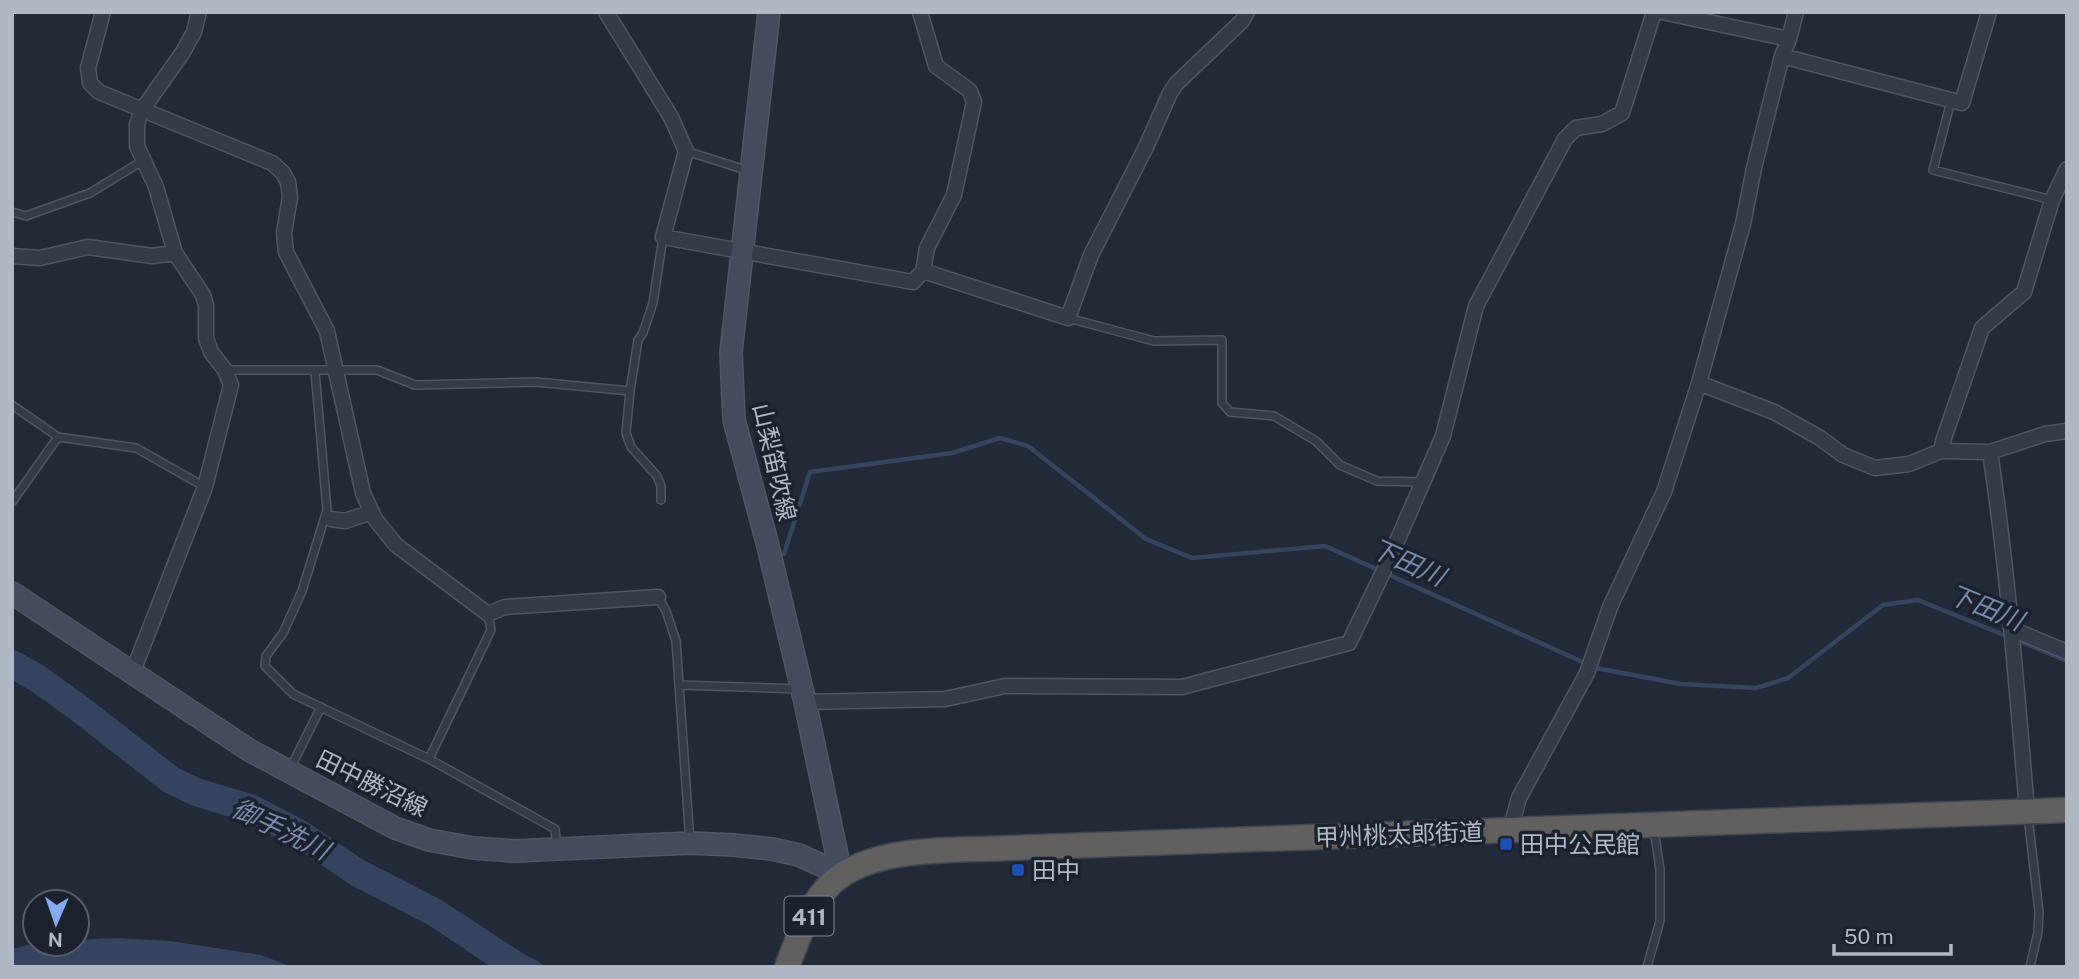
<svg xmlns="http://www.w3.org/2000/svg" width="2079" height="979" font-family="'Public Sans','Noto Sans JP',sans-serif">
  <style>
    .water { fill: #36445f }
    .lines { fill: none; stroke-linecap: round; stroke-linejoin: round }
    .stream { stroke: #36445f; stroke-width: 4.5 }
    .river { stroke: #36445f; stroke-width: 28 }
    .service-casing { stroke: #505763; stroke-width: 10 }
    .minor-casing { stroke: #505763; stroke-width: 17 }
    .secondary-casing { stroke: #505763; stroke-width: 24 }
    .trunk-casing { stroke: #404753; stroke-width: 27 }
    .service { stroke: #353c49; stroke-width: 7 }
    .minor { stroke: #353c49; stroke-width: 14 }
    .secondary { stroke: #434b5c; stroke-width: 21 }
    .trunk { stroke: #61605e; stroke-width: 24 }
    .transit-dot { fill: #1a4fb4; stroke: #1b212d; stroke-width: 2.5 }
    .labels { text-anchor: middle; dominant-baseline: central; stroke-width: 7; stroke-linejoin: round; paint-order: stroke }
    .shield { fill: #1b212d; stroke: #838a97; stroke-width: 2 }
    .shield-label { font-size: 23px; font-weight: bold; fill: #b0b7c5 }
    .street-label { font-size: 24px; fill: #b0b7c5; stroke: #1b212d }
    .poi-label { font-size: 24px; fill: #b0b7c5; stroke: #1b212d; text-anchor: start }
    .water-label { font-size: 26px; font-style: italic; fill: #798bac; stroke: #1b212d }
  </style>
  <rect width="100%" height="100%" fill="#222a38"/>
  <!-- water -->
  <path class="water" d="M 434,912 L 538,961 L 545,967 L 491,967 L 467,951 Z
    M 116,938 L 170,941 L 261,955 L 292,967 L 12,967 L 12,949 L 35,943 L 77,944 L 77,940 Z"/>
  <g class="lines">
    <!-- stream -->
    <path class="stream" d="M 784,554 L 810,472 L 952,453 L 1000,438 L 1028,446 L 1146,539 L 1192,558 L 1325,546 L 1596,668 L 1681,684 L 1756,688 L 1788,678 L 1883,605 L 1918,600 L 2009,637
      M 2017,640 L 2067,661"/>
    <!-- river -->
    <path class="river" d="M 12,664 L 37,678 L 80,709 L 171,780 L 196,792 L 252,809 L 300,834 L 358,873 L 434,912 L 518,967"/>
    <defs>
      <path id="service" d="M 1951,101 L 1933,170 L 2052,200
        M 686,151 L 749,171
        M 12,212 L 26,216 L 90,193 L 144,160
        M 1068,318 L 1154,341 L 1222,340 L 1222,403 L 1230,412 L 1274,416 L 1316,441 L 1340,465 L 1377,481 L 1422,482
        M 225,370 L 377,370 L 415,385 L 536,382 L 630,391
        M 315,371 L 327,510 L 302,591 L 283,633 L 266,656 L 265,666 L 293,694 L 429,759 L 555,829 L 557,847
        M 12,405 L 58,437 L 136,448 L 205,487
        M 661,500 L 661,486 L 657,476 L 631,447 L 626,433 L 630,391 L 638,340 L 643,333 L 653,303 L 663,237
        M 12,502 L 58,437
        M 658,597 L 666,611 L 676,641 L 690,842
        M 679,685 L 801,689
        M 429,759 L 491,630 L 488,614
        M 290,769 L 321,707
        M 2028,816 L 2039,912 L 2038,932 L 2030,967
        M 1647,967 L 1660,921 L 1660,869 L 1654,830"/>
      <path id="minor" d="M 103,12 L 88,68 L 90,83 L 99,92 L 272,163 L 283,173 L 288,182 L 290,197 L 284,233 L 286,252 L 327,331 L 363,493 L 375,519 L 396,545 L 488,614 L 505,607 L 658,597
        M 606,12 L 671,117 L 686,151 L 663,237 L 913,282 L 923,271 L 1068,318 L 1091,255 L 1146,147 L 1170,93 L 1177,83 L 1242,21 L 1247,12
        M 920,12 L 936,66 L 970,91 L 974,102 L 954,195 L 927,248 L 923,271
        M 1662,12 L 1789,39
        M 1782,56 L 1962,103 L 1989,12
        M 12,256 L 40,258 L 88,247 L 152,256 L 175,253
        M 1699,383 L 1774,412 L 1820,438 L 1843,455 L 1875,468 L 1909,464 L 1941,451 L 1990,452 L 2045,434 L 2067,431
        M 1941,451 L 1943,441 L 1982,328 L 2024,292 L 2052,200 L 2067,169
        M 1990,452 C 2008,572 2017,691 2027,811
        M 331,519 L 345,521 L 372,512
        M 2012,629 L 2067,652
        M 132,674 L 205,487 L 231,385 L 225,370 L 211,352 L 206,338 L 206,305 L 203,295 L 175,253 L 156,187 L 137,146 L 137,124 L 142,110 L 183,52 L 194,32 L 199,12
        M 805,702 L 945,699 L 1005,686 L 1182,687 L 1349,643 L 1387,564 L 1443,436 L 1476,306 L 1565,139 L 1576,128 L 1602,124 L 1622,113 L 1654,12
        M 1510,830 L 1519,798 L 1587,673 L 1610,607 L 1664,492 L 1699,383 L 1743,224 L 1754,168 L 1782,56 L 1789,39 L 1796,12"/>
      <path id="secondary" d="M 769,12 L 731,352 L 734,420 L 767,542 L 805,702 L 841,874
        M 12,593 L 249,750 L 395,828 L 429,840 L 473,848 L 515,851 L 690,843 L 733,845 L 772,849 L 799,855 L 841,874"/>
      <path id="trunk" d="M 787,967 C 797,941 807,911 825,890 C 863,844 955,851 1009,848 L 2067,810"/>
    </defs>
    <!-- service casing -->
    <use href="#service" class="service-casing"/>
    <!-- minor casing -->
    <use href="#minor" class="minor-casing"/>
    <!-- secondary casing -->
    <use href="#secondary" class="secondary-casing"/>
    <!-- trunk casing -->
    <use href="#trunk" class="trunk-casing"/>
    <!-- service -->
    <use href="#service" class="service"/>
    <!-- minor -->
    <use href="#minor" class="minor"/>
    <!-- secondary -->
    <use href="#secondary" class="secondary"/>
    <!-- trunk -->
    <use href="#trunk" class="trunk"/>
  </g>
  <!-- markers -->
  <g class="transit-dot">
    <rect x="1499" y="837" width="14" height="14" rx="3.5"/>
    <rect x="1011" y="863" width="14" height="14" rx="3.5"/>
  </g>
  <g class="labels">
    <!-- shield labels -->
    <rect class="shield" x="784.5" y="896.5" width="49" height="39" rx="5"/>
    <g class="shield-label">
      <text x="809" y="916">411</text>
    </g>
    <!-- street labels -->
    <g class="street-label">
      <text transform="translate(775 462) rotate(77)">山梨笛吹線</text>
      <text transform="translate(372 783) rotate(26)">田中勝沼線</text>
      <text transform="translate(1399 834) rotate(-2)">甲州桃太郎街道</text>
    </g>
    <!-- poi labels -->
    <g class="poi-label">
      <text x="1520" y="844">田中公民館</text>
      <text x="1032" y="870">田中</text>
    </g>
    <!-- water labels -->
    <g class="water-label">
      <text transform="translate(1408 562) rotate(24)">下田川</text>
      <text transform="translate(1986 607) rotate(22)">下田川</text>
      <text transform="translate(281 829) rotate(26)">御手洗川</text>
    </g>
  </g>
  <!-- border -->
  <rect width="2079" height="979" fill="none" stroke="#b0b7c5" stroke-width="28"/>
  <!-- north arrow -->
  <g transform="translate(56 923) rotate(182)"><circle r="33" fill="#1b212d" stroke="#575d6a" stroke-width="2"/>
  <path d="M0-5L12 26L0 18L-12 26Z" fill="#86a9f4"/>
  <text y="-10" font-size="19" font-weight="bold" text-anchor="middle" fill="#b0b7c5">N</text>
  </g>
  <!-- scale -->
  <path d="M1834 944v10h117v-10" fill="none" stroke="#b0b7c5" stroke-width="3.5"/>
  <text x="1844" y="944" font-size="21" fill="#b0b7c5" stroke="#1b212d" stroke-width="5" paint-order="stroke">50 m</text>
</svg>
